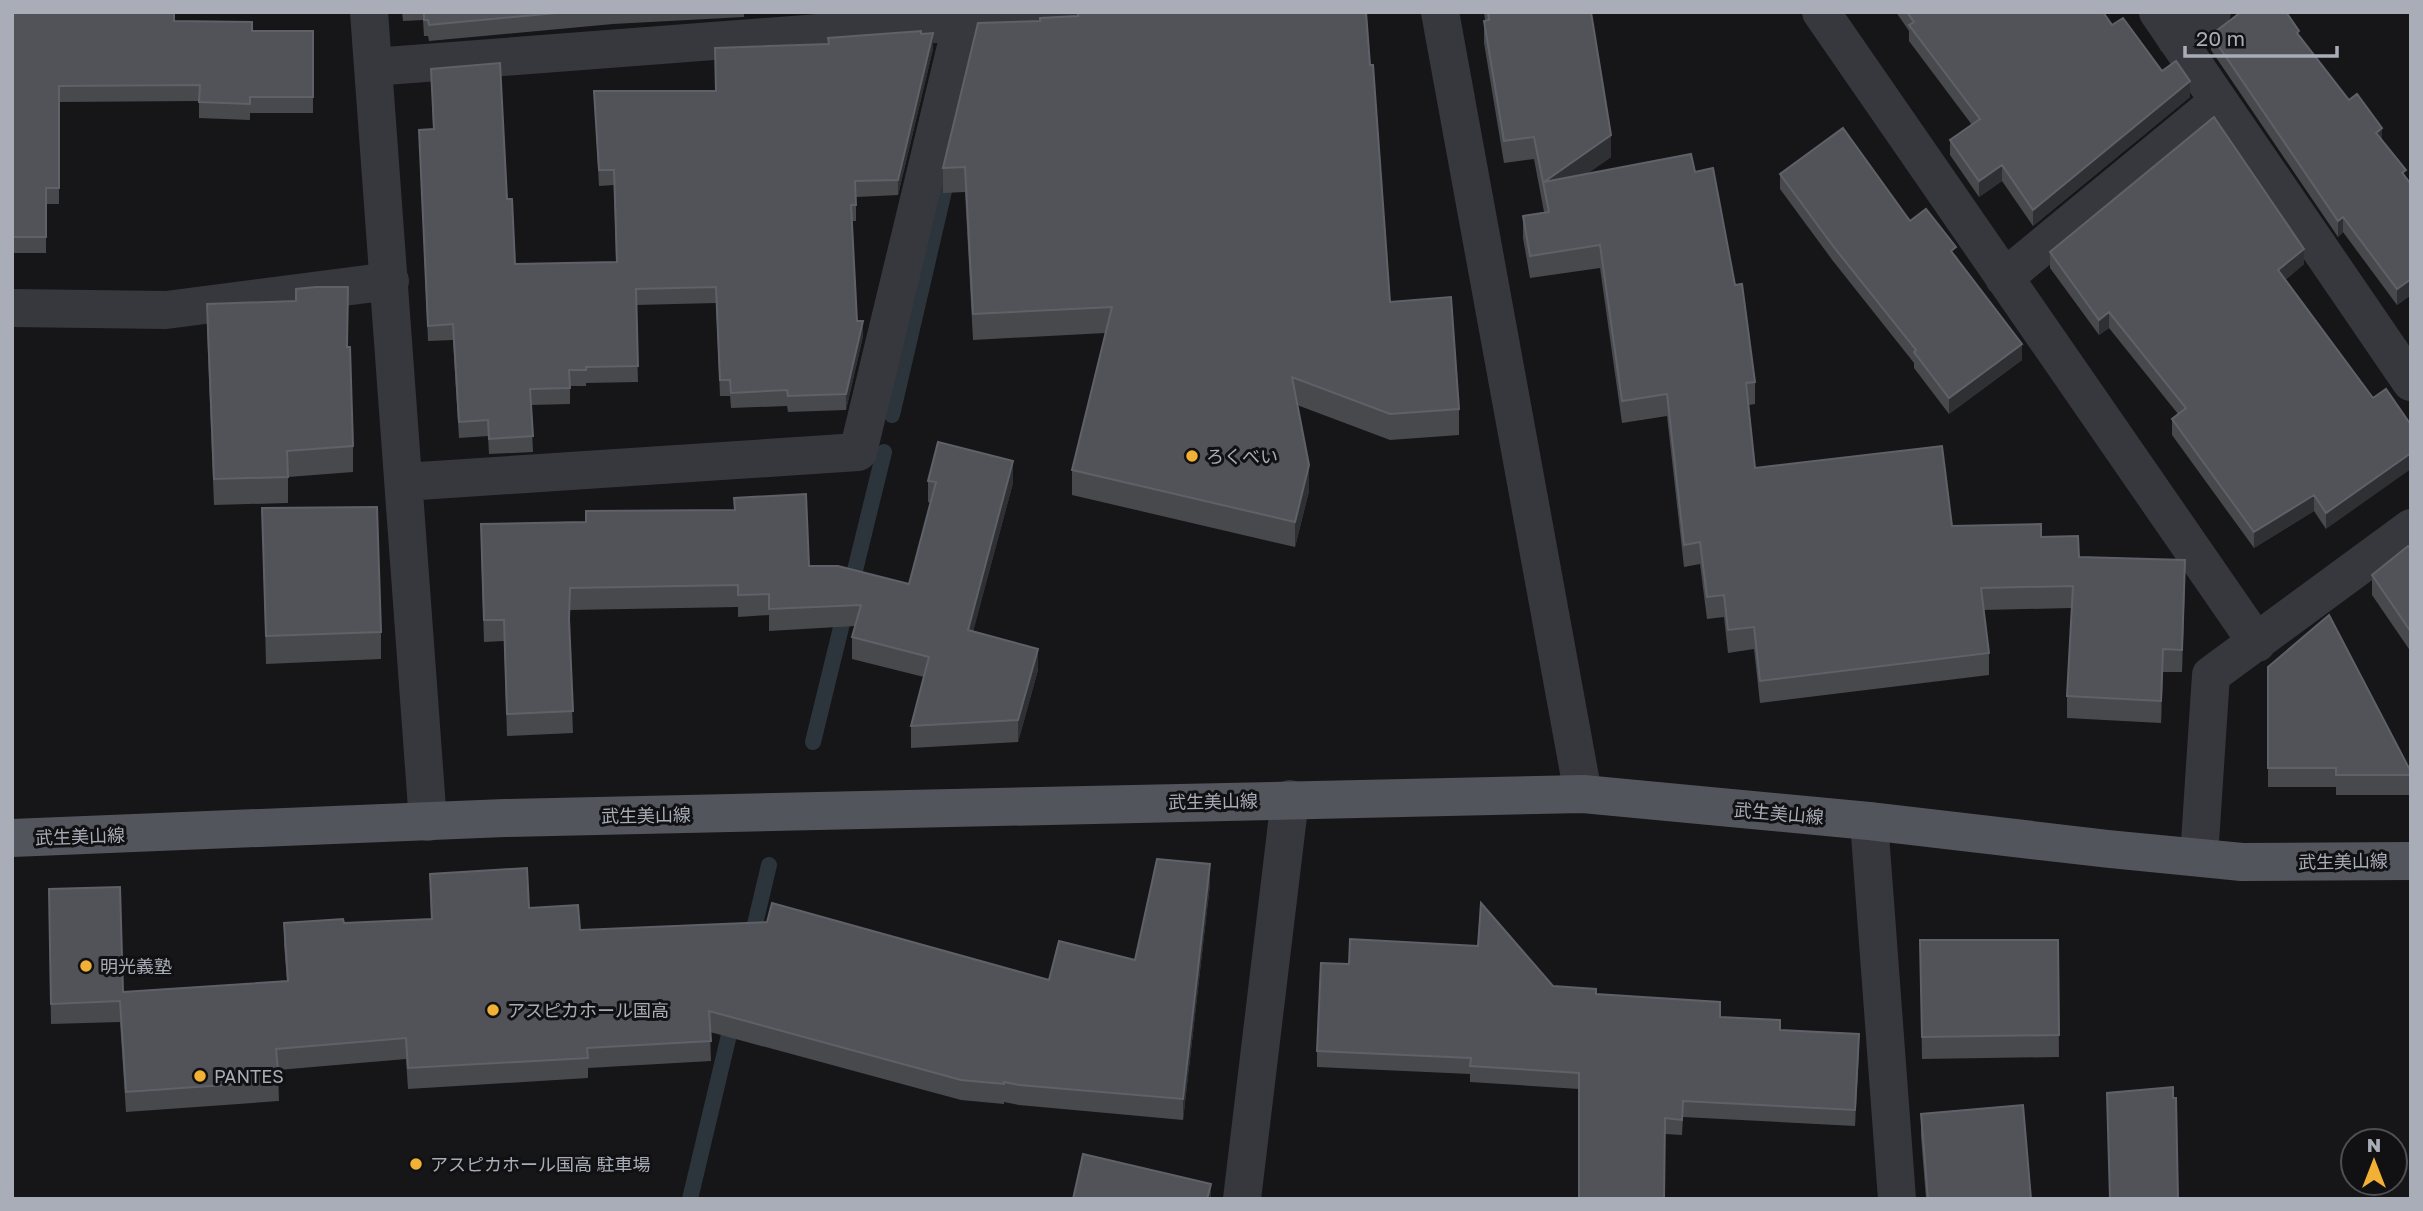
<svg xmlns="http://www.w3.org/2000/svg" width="2423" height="1211" font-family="'Golos Text','Noto Sans JP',sans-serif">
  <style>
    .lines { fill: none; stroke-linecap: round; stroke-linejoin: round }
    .stream { stroke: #2c353c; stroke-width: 16 }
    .minor { stroke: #37383d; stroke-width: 38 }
    .major { stroke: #53555c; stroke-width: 38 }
    .wall { fill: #47494d }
    .shaded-wall { fill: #2f3033 }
    .building { fill: #525359; stroke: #5f6168; stroke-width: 2 }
    .poi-dot { fill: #f2b134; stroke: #111113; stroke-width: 2.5 }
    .labels { text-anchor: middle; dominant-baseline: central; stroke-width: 6; stroke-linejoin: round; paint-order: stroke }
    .poi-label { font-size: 18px; fill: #a8adb8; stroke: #111113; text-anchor: start }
    .street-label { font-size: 18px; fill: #a8adb8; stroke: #111113 }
  </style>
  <rect width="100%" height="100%" fill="#161618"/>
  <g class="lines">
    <!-- stream -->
    <path class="stream" d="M 892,415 L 948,174
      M 813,742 L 884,452
      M 751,941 L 769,865
      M 690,1199 L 733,1018"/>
    <!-- minor -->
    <path class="minor" d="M 369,12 L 428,822
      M 1440,12 L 1583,794
      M 1821,12 L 2257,643
      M 2158,12 L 2411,382
      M 2176,39 L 2212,12
      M 373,67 L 1092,12
      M 2004,278 L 2219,101
      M 12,308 L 166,310 L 390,281
      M 404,482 L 858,452 L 962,22
      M 1869,821 L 1897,1199
      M 2199,857 L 2211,675 L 2411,528
      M 1242,1199 L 1290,799"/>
    <!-- major -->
    <path class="major" d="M 12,838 L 505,818 L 1583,794 L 1869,821 L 2109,849 L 2242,862 L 2411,861"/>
  </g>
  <!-- wall -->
  <path class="wall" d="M 12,12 L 174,21 L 252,31 L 313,31 L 313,113 L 250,113 L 250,120 L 199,118 L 199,101 L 59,102 L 59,204 L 46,204 L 46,253 L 12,253 Z
    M 402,12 L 744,12 L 744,17 L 613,24 L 429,41 L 428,36 L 424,36 L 423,20 L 403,21 Z
    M 1484,12 L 1591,12 L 1611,157 L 1588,173 L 1695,172 L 1735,285 L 1755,382 L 1755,404 L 1749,405 L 1755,468 L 1952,526 L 2041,537 L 2079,557 L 2185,582 L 2182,672 L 2163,672 L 2161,723 L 2067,718 L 2067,696 L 2072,608 L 1984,610 L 1989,653 L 1989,675 L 1760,703 L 1754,649 L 1728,653 L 1724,617 L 1707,619 L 1700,564 L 1684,567 L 1667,416 L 1622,423 L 1600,268 L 1530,278 L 1523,238 L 1523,216 L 1544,212 L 1534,159 L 1504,163 L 1484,43 L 1484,21 L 1485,20 Z
    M 1896,12 L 2103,12 L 2112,25 L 2190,97 L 2033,226 L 2002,181 L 1979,197 L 1950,155 L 1950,140 L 1972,125 L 1909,41 L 1909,31 Z
    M 1078,16 L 1370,65 L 1390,302 L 1459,409 L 1459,435 L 1390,440 L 1297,405 L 1309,491 L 1295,547 L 1072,495 L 1072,470 L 1105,333 L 973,340 L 965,192 L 943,193 L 943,168 L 1040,21 Z
    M 921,34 L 933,49 L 898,195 L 856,197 L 856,221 L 852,221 L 857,321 L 863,336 L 846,410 L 788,412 L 787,406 L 731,408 L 730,396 L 720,396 L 716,303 L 636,305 L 638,382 L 586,383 L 586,386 L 570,386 L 570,404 L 531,405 L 533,452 L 489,454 L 488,436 L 459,438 L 453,340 L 428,341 L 419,130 L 433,129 L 431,69 L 507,199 L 515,264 L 616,262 L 614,185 L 599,186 L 594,91 L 716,91 L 828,44 Z
    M 2211,35 L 2299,36 L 2349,100 L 2382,140 L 2411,184 L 2411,295 L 2397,305 L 2343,232 L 2338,237 L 2211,50 Z
    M 1780,174 L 1910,221 L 1956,256 L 2022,360 L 1949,414 L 1914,368 L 1914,363 L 1833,261 L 1780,189 Z
    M 2050,252 L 2304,264 L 2285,280 L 2373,398 L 2326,529 L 2314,511 L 2254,548 L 2172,435 L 2172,419 L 2178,414 L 2109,328 L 2099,335 L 2050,268 Z
    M 207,304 L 348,347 L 353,446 L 353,472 L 288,477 L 288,503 L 214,505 L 207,330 Z
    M 928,481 L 1013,483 L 973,631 L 1038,670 L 1018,742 L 911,748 L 911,726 L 924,677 L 852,659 L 852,637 L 855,626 L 769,631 L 769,615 L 738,617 L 738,607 L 570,610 L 569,630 L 573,733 L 507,736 L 504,641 L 484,642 L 481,546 L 809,566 L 909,584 L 931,503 L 928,502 Z
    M 262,508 L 381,632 L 381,659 L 266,664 Z
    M 2411,549 L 2411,652 L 2372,595 L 2372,575 Z
    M 2268,667 L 2411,772 L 2411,795 L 2336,795 L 2336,787 L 2268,787 Z
    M 430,874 L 529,908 L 580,930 L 1049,980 L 1135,960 L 1210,884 L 1183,1120 L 1019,1105 L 1004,1102 L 1004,1104 L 961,1100 L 710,1032 L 711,1061 L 588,1068 L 588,1078 L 408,1089 L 406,1059 L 278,1070 L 279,1101 L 126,1112 L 120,1022 L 51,1024 L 49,910 L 123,992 L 287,981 L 284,944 L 284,923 L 344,923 L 431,919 Z
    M 1920,940 L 2058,940 L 2059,1057 L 1922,1059 Z
    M 1553,986 L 1720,1017 L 1780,1030 L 1859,1050 L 1855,1126 L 1683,1117 L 1682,1135 L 1665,1134 L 1579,1089 L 1470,1082 L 1470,1074 L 1317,1067 L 1317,1051 Z
    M 1921,1114 L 2031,1199 L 1926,1199 L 1921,1136 Z"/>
  <!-- shaded-wall -->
  <path class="shaded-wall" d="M 933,33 L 933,49 L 898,195 L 898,180 Z
    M 2190,81 L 2190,97 L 2033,226 L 2033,210 Z
    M 2382,128 L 2382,144 L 2376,133 Z
    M 1611,135 L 1611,157 L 1547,202 L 1544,182 Z
    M 2002,165 L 2002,181 L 1979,197 L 1979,181 Z
    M 2343,217 L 2343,232 L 2338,237 L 2338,221 Z
    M 2304,249 L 2304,264 L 2278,286 L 2278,270 Z
    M 2411,279 L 2411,295 L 2397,305 L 2397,289 Z
    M 2109,312 L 2109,328 L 2099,335 L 2099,320 Z
    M 863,321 L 863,336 L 846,410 L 846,394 Z
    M 2022,344 L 2022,360 L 1949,414 L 1949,398 Z
    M 2411,453 L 2411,469 L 2326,529 L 2326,513 Z
    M 1013,461 L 1013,483 L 968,651 L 968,630 Z
    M 1309,465 L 1309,491 L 1295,547 L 1295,522 Z
    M 2314,495 L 2314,511 L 2254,548 L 2254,532 Z
    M 2185,560 L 2185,582 L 2182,672 L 2182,650 Z
    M 1038,649 L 1038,670 L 1018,742 L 1018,720 Z
    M 2163,649 L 2163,672 L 2161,723 L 2161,701 Z
    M 1210,864 L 1210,884 L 1183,1120 L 1183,1099 Z
    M 1859,1034 L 1859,1050 L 1855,1126 L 1855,1110 Z
    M 1211,1184 L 1211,1199 L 1207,1199 Z"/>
  <!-- building -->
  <path class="building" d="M 12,12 L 174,12 L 174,21 L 252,22 L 252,31 L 313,31 L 313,97 L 250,97 L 250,104 L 199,102 L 200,85 L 59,86 L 59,188 L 46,188 L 46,237 L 12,237 Z
    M 424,12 L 567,12 L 429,25 L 428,20 L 424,20 Z
    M 1078,12 L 1366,12 L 1370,65 L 1373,65 L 1390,302 L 1451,297 L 1459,409 L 1390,414 L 1292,377 L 1309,465 L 1295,522 L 1072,470 L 1112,307 L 973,314 L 965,167 L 943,168 L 978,23 L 1040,21 L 1040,18 L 1078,16 Z
    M 1488,12 L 1591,12 L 1611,135 L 1544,182 L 1691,154 L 1695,172 L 1713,168 L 1735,285 L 1742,284 L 1755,382 L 1746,383 L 1755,468 L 1942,446 L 1952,526 L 2041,524 L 2041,537 L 2078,536 L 2079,557 L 2185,560 L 2182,650 L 2163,649 L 2161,701 L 2067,696 L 2073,586 L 1981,588 L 1989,653 L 1760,681 L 1754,627 L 1728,630 L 1724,595 L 1707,597 L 1700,542 L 1684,545 L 1667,394 L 1622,401 L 1600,245 L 1530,256 L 1523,216 L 1549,212 L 1534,137 L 1504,141 L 1484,21 L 1489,20 Z
    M 1907,12 L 2103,12 L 2112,25 L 2123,18 L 2162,71 L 2176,61 L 2190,81 L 2033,210 L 2002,165 L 1979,181 L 1950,140 L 1980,119 L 1909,25 L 1914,22 Z
    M 2241,12 L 2286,12 L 2299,31 L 2297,33 L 2349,100 L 2357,94 L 2382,128 L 2376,133 L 2406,170 L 2402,173 L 2411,184 L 2411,279 L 2397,289 L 2343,217 L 2338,221 L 2211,35 Z
    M 921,31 L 921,34 L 933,33 L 898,180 L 855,181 L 856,205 L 851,205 L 857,321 L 863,321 L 846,394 L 788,396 L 787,390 L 731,393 L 730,380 L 720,380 L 716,287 L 636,289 L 638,366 L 586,367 L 586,370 L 569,370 L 570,388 L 530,389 L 533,436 L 489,439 L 488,420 L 459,422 L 453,324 L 428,326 L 419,130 L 434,129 L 431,69 L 500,63 L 507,199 L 512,199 L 515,264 L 617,262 L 614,170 L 599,170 L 594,91 L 716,91 L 715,48 L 829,44 L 828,38 Z
    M 2214,117 L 2304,249 L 2278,270 L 2373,398 L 2386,389 L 2411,425 L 2411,453 L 2326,513 L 2314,495 L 2254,532 L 2172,419 L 2186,408 L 2109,312 L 2099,320 L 2050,252 Z
    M 1843,128 L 1910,221 L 1926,209 L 1956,247 L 1951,251 L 2022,344 L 1949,398 L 1914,352 L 1916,350 L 1833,246 L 1780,174 Z
    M 316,287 L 348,287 L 347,347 L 350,347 L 353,446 L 287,451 L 288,477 L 214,479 L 207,304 L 296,301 L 296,289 Z
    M 938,442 L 1013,461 L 968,630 L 1038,649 L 1018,720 L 911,726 L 929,657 L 852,637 L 861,605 L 769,609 L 769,594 L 738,595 L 738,585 L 570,588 L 569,619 L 573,711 L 507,714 L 504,620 L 484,620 L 481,524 L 586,522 L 586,511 L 735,510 L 734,498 L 806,494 L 809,566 L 838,566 L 909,584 L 936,482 L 928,481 Z
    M 377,507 L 381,632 L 266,636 L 262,508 Z
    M 2408,546 L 2411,549 L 2411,632 L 2372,575 Z
    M 2329,615 L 2411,772 L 2411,775 L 2336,775 L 2336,768 L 2268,768 L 2268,667 Z
    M 1157,859 L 1210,864 L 1183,1099 L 1019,1085 L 1004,1082 L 1004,1084 L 961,1080 L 709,1011 L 711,1041 L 587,1048 L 588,1058 L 408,1068 L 406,1038 L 276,1049 L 279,1081 L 126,1092 L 120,1001 L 51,1004 L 49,889 L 120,887 L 123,992 L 288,981 L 284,923 L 343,919 L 344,923 L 432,919 L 430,874 L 527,868 L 529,908 L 578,905 L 580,930 L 767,922 L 772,903 L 1049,980 L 1059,941 L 1135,960 Z
    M 1481,903 L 1553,986 L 1596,989 L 1596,994 L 1720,1002 L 1720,1017 L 1780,1020 L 1780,1030 L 1859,1034 L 1855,1110 L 1683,1101 L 1682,1120 L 1665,1118 L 1664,1199 L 1579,1199 L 1579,1073 L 1470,1066 L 1471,1058 L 1317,1051 L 1321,963 L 1349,964 L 1350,939 L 1478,946 Z
    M 1920,940 L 2058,940 L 2059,1035 L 1922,1037 Z
    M 2173,1087 L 2173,1098 L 2176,1098 L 2178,1199 L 2110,1199 L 2107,1093 Z
    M 2023,1105 L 2031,1199 L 1928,1199 L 1921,1114 Z
    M 1083,1154 L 1211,1184 L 1207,1199 L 1073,1199 Z"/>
  <!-- markers -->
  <g class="poi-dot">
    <circle cx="1192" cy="456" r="7"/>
    <circle cx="86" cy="966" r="7"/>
    <circle cx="493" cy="1010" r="7"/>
    <circle cx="200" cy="1076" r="7"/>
    <circle cx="416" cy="1164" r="7"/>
  </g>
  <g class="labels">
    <!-- poi labels -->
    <g class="poi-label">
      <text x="1206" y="456">ろくべい</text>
      <text x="100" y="966">明光義塾</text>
      <text x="507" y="1010">アスピカホール国高</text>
      <text x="214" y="1076">PANTES</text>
      <text x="430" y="1164">アスピカホール国高 駐車場</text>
    </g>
    <!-- street labels -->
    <g class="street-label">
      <text transform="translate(1213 801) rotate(-1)">武生美山線</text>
      <text transform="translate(1779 813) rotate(5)">武生美山線</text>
      <text transform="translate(646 815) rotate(-1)">武生美山線</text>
      <text transform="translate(80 836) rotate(-2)">武生美山線</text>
      <text transform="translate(2343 861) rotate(-1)">武生美山線</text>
    </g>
  </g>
  <!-- border -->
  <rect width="2423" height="1211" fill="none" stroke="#a8adb8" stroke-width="28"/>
  <!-- north arrow -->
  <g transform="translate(2374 1162)"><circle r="33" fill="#111113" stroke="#4d4f55" stroke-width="2"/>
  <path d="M0-5L12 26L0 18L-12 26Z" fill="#f2b134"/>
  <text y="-10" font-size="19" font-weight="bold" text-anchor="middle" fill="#a8adb8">N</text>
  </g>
  <!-- scale -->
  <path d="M2185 46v10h152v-10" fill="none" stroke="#a8adb8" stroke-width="3.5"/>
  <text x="2196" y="46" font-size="21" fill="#a8adb8" stroke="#111113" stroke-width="5" paint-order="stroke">20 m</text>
</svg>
